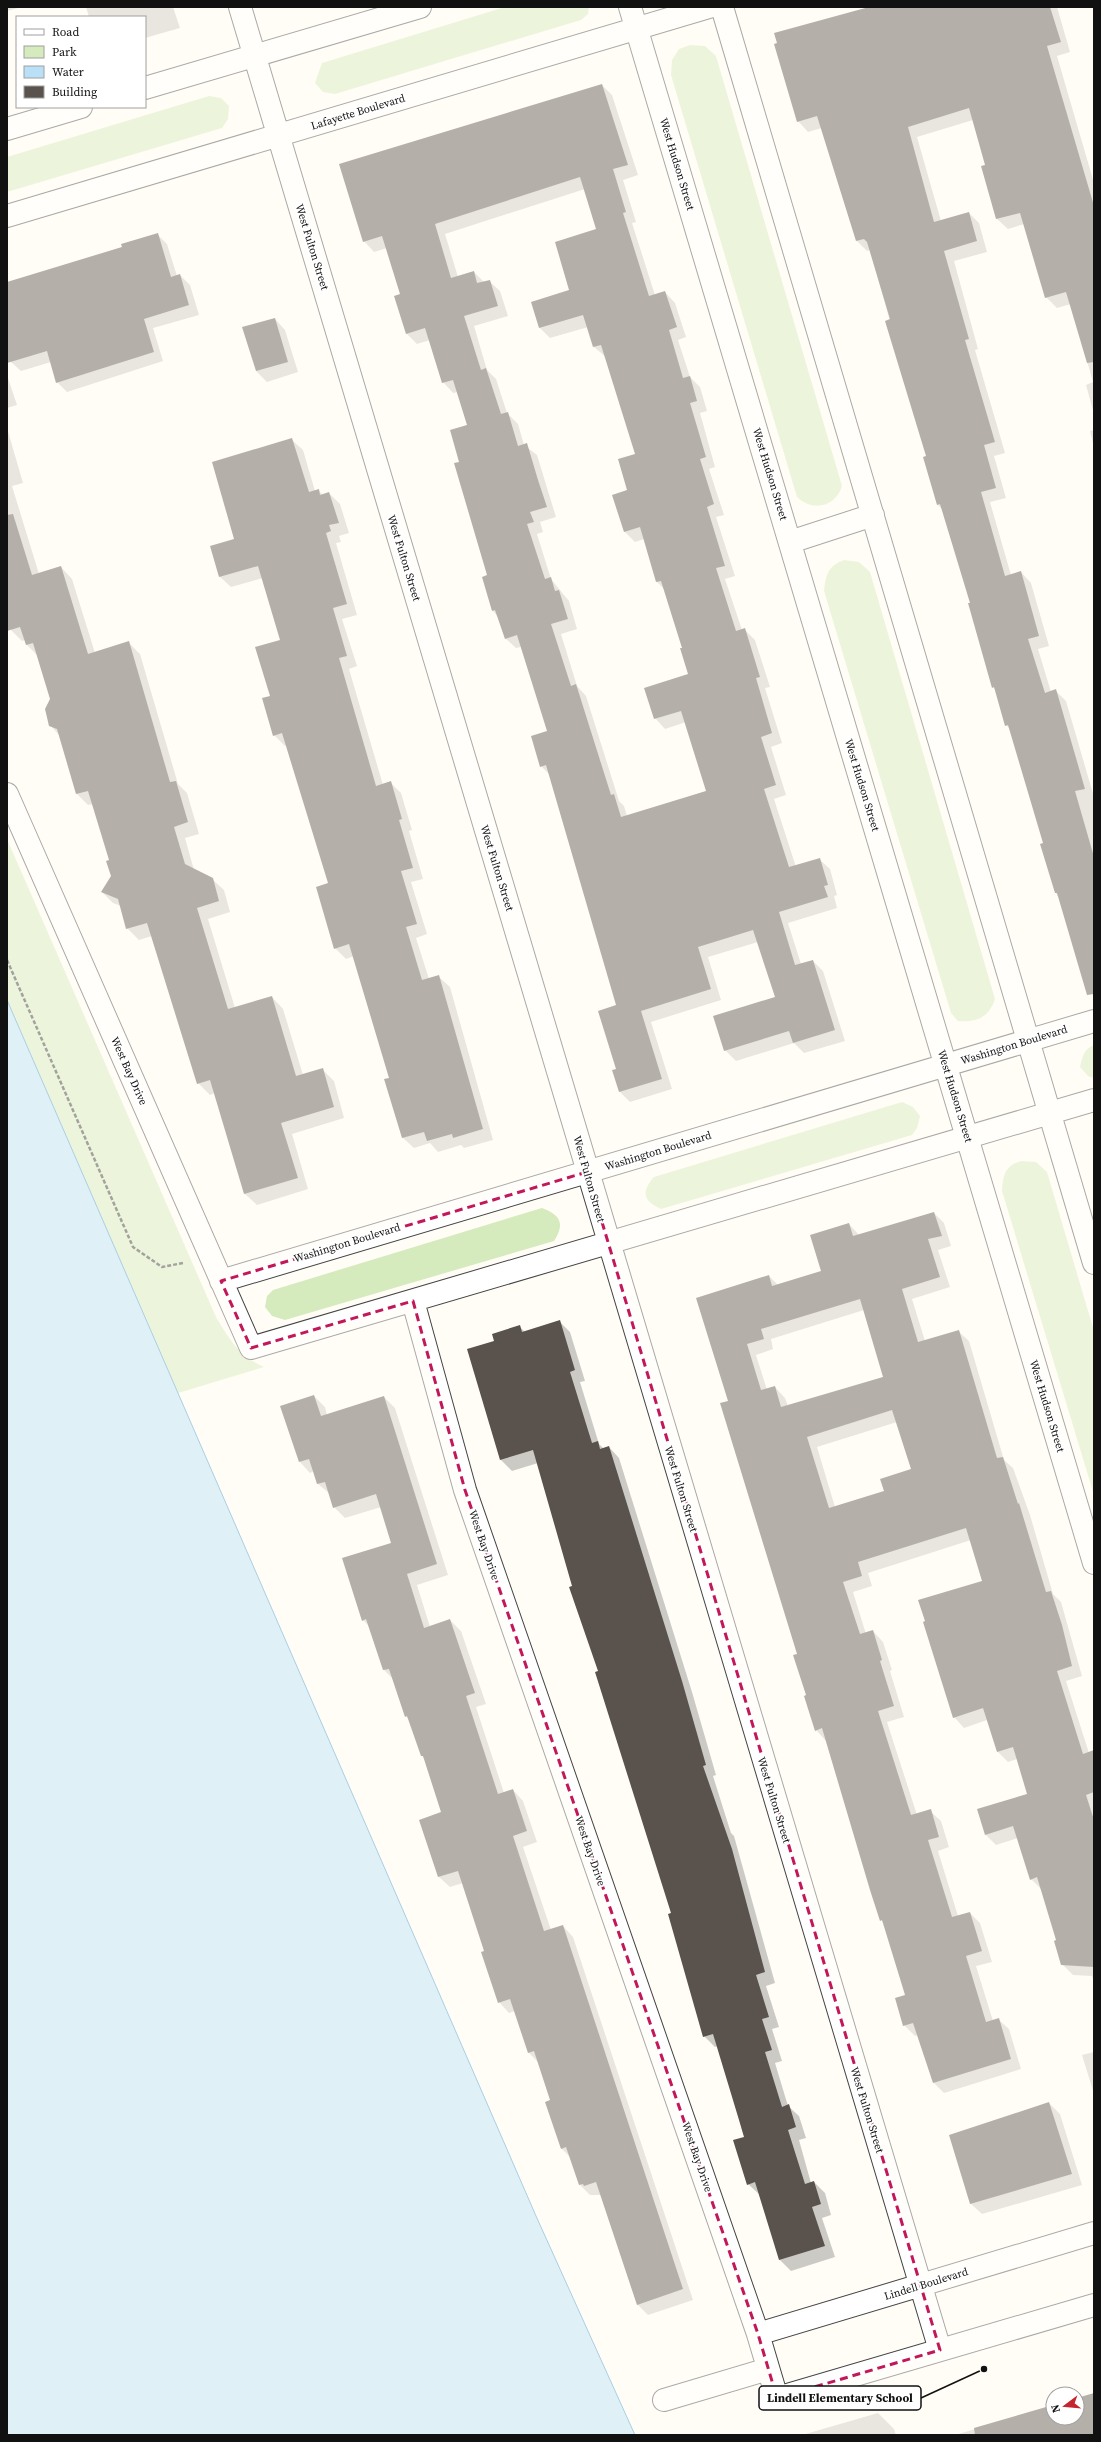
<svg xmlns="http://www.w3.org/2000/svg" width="1101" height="2442" font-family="'Source Serif 4',serif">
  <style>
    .green { fill: #d5ebbd }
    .water { fill: #b9e0f7; stroke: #3f96cf }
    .shadow { fill: #0003; fill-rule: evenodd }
    .building { fill: #5a524d; fill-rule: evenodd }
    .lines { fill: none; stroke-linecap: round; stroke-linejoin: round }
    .street-casing { stroke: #444; stroke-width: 24 }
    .path { stroke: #333; stroke-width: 2.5; stroke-dasharray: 4 2; stroke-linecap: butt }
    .street { stroke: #fff; stroke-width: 22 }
    .marked { fill: none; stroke: #c2185b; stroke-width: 3; stroke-dasharray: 8 5; stroke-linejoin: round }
    .labels { text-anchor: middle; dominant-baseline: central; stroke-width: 4; stroke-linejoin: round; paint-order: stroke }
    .street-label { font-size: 11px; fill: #111; stroke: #fff }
    .leader { fill: none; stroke: #111; stroke-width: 1.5 }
    .callout-dot { fill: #111; stroke: #fff; stroke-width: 1.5 }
    .callout { fill: #fff; stroke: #111; stroke-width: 1.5 }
    .callout-label { font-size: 12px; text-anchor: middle; font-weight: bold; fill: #111 }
  </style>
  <rect width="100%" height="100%" fill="#fffdf5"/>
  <!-- green -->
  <path class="green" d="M 505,7 L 589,7 L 588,14 L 581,20 L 335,94 L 323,92 L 315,83 L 322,63 Z
    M 690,45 L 705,46 L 716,56 L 842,486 C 836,507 812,512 797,497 L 671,75 L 672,60 L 679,49 Z
    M 209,96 L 221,98 L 229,106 L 228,119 L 222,128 L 7,192 L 7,157 Z
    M 844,560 L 859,562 L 870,572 L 995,999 C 989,1017 977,1023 958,1021 L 951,1013 L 824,591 C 826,574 828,566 844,560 Z
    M 7,839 L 216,1317 C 230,1340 238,1355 264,1367 L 178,1393 L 7,1000 Z
    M 1094,1045 L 1094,1078 L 1088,1076 L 1080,1067 C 1082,1058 1084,1048 1094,1045 Z
    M 902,1102 L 913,1107 L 920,1116 L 917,1128 L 912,1135 L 661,1209 C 643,1201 641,1192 654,1177 Z
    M 1021,1161 L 1036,1162 L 1047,1172 L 1094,1331 L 1094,1495 L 1002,1191 C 1003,1175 1005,1166 1021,1161 Z
    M 542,1208 C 561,1215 565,1224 554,1241 L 285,1320 L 272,1316 L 265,1307 L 267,1296 L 273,1290 Z"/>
  <!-- water -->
  <path class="water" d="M 7,1000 L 536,2216 L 635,2435 L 7,2435 Z"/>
  <!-- shadow -->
  <path class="shadow" d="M 7,7 L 18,7 L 18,8 L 7,11 Z
    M 86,7 L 173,7 L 180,28 L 145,38 L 145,17 L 89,17 Z
    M 870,7 L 1057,7 L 1070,52 L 1057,56 L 1094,183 L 1094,414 L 1086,385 L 1093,382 L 1071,304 L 1057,308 L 1046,297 L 1024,224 L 1008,229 L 997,219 L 982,167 L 987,166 L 973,120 L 917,137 L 941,221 L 969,213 L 979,223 L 987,252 L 954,261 L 978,349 L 975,350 L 1005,453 L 994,456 L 1006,498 L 990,502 L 1011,575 L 1021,572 L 1031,583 L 1049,646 L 1038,649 L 1051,692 L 1056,691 L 1066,701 L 1094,797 L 1094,961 L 1056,893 L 1044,844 L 1010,729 L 1006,725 L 996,690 L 993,687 L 971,603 L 943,510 L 938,505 L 928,457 L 870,250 L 867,251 L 857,241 L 822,128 L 808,132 L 798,121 Z
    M 602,85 L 612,95 L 638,175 L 623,180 L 636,222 L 632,223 L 655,295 L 665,292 L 675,303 L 686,337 L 678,340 L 690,377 L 700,387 L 707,411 L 700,413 L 715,467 L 709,469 L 724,515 L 716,517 L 735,576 L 725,579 L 742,630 L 745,630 L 755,640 L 770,687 L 765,688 L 782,743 L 771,747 L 786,795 L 774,799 L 796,867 L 819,859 L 830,869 L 837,895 L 834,896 L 837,908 L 788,923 L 801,964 L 813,961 L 823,971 L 845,1041 L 804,1053 L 794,1043 L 736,1061 L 725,1050 L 776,997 L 758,942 L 708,957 L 721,1000 L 651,1022 L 672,1089 L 630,1102 L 620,1092 L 617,1069 L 618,1006 L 550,775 L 541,766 L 548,731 L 521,647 L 516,648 L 505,638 L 498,617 L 493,611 L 488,576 L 461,463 L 468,426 L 458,392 L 453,393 L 443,382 L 430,340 L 417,344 L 407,334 L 401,294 L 387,248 L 374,252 L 364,241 ZM 585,189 L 598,230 L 571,291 L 532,303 L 540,328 L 550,338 L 588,327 L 594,347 L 606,357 L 636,455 L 629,491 L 625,532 L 635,542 L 644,539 L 657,582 L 665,590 L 684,648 L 689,675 L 655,718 L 665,729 L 686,722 L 707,791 L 627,816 L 624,806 L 619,801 L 586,696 L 577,686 L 561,634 L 577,629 L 569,601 L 551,579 L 537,534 L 543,532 L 540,522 L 556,517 L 548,491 L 537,455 L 524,445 L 518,424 L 507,413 L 496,379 L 487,370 L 474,326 L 508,316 L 500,291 L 489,281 L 484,282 L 474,272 L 458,277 L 445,234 Z
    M 157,234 L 167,244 L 177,276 L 180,275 L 190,285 L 199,315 L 153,328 L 163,361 L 67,392 L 57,382 L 51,362 L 21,371 L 11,362 L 7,348 L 7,283 L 123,247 Z
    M 275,319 L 285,330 L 298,372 L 267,382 L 256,371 Z
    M 7,375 L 17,405 L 7,408 Z
    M 7,428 L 23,483 L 12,486 L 39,574 L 61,567 L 72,579 L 95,653 L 129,643 L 140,654 L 178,784 L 187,793 L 199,834 L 185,838 L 194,870 L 212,879 L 224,890 L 230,912 L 208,919 L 235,1008 L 272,997 L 283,1009 L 303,1075 L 323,1070 L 334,1081 L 344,1118 L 292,1134 L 308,1189 L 257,1205 L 245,1194 L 215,1093 L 210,1095 L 198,1083 L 152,936 L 139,940 L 127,928 L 121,906 L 113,903 L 102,892 L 112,876 L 110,861 L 93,804 L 88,805 L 77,794 L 59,735 L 50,725 L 51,700 L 37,655 L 27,645 L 25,640 L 22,641 L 11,630 L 7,617 Z
    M 1094,430 L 1094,447 L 1090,431 Z
    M 292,440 L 303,450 L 315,491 L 318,490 L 323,495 L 329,493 L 340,504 L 349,533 L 339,536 L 341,542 L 336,543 L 357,615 L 342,619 L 357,666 L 349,669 L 383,785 L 390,782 L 401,793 L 412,830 L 409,831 L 423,879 L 411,882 L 427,934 L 416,938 L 429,979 L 439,977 L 450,987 L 493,1140 L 464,1148 L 461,1145 L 438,1152 L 430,1143 L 414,1148 L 403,1138 L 386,1080 L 391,1079 L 354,956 L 346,959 L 335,948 L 329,884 L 287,745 L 285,746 L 274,735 L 271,696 L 282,641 L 263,578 L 231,587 L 220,577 L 211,547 L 235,540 Z
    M 934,1213 L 944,1223 L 951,1246 L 938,1250 L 950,1287 L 912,1299 L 925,1341 L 958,1331 L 969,1341 L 1004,1460 L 1013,1468 L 1030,1515 L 1053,1594 L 1061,1602 L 1082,1676 L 1066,1681 L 1089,1753 L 1094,1755 L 1094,1981 L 1092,1976 L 1073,1975 L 1062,1964 L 1058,1941 L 1042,1890 L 1031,1879 L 1018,1838 L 996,1845 L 986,1835 L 1028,1794 L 1017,1759 L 1008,1762 L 998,1752 L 987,1720 L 964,1728 L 954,1717 L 983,1582 L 971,1540 L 868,1573 L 872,1586 L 853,1592 L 866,1634 L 873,1631 L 883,1642 L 892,1670 L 890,1671 L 904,1717 L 887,1722 L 917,1815 L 930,1811 L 941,1821 L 949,1847 L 938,1851 L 958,1916 L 970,1913 L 980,1923 L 992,1962 L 976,1966 L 993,2021 L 998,2019 L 1009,2029 L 1021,2069 L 944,2093 L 934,2083 L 918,2035 L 915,2036 L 904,2025 L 907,1995 L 884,1923 L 881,1920 L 826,1741 L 816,1730 L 798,1654 L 729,1401 L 697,1298 L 769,1276 L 778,1285 L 822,1272 L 849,1224 L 859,1235 ZM 864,1310 L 884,1377 L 788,1406 L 785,1398 L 775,1387 L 767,1390 L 756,1355 L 773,1349 L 771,1339 ZM 897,1422 L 912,1470 L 885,1492 L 835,1507 L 817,1447 Z
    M 559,1321 L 570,1332 L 585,1381 L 580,1382 L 599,1444 L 604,1449 L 609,1447 L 619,1458 L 692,1692 L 716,1775 L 713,1776 L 731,1833 L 734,1836 L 775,1983 L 766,1986 L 779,2027 L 772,2029 L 782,2061 L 775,2063 L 788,2106 L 799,2116 L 806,2138 L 799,2140 L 811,2183 L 814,2182 L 825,2193 L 831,2215 L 822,2218 L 835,2257 L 791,2271 L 780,2260 L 760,2195 L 748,2184 L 745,2138 L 718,2046 L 715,2047 L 704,2036 L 672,1914 L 538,1463 L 512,1471 L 501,1460 L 468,1350 L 496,1341 L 520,1327 L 525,1332 Z
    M 314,1396 L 325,1407 L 327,1415 L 384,1397 L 395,1408 L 448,1575 L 417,1585 L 430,1627 L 450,1620 L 461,1631 L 486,1704 L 476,1707 L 504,1793 L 513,1790 L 523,1801 L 537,1842 L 523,1847 L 551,1930 L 563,1926 L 573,1937 L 693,2300 L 648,2315 L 637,2304 L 602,2195 L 590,2195 L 579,2184 L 570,2157 L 562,2149 L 551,2101 L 539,2063 L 529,2053 L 515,2011 L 509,2013 L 499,2002 L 486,1951 L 463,1883 L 450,1887 L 439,1877 L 443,1813 L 425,1759 L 422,1756 L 410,1721 L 406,1716 L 393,1679 L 384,1670 L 370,1627 L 363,1620 L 392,1543 L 381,1507 L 345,1518 L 334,1507 L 330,1494 L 318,1484 L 314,1471 L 310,1473 L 300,1462 Z
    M 1094,2052 L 1094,2094 L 1082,2055 Z
    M 1049,2103 L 1060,2114 L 1082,2185 L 982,2214 L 971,2204 L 950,2136 Z
    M 1094,2394 L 1094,2435 L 955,2435 L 1053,2406 L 1053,2418 L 1077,2418 L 1077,2399 Z
    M 878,2413 L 894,2429 L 896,2435 L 802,2435 Z"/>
  <!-- building -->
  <path class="building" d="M 869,7 L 1050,7 L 1061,42 L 1047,46 L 1094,206 L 1094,362 L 1087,363 L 1066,292 L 1045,298 L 1020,213 L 996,219 L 981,166 L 985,165 L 969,108 L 908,127 L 934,222 L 969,212 L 977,241 L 944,251 L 969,339 L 965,340 L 995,442 L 984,445 L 996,488 L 981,492 L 1005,576 L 1021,571 L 1039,636 L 1028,639 L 1045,693 L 1056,689 L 1085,789 L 1075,791 L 1094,857 L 1094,994 L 1087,995 L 1057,893 L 1055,893 L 1040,844 L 1043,843 L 1008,725 L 1005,726 L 994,687 L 992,688 L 968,603 L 970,603 L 940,504 L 937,505 L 923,457 L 926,456 L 885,321 L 890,319 L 867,242 L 864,239 L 856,241 L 817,116 L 797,122 L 774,44 L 777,43 L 774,33 Z
    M 602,84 L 628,165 L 613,169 L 626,212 L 623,213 L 649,296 L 665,291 L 677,327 L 669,330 L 683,378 L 690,376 L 697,401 L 690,403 L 706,457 L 700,459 L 714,504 L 707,507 L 725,566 L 716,568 L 736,631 L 745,628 L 760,677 L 756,678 L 772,733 L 761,737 L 776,785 L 764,789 L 789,867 L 820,858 L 828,885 L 824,886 L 828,897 L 779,912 L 795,965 L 813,960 L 835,1030 L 793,1043 L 789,1031 L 724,1051 L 713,1016 L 775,997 L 753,930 L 698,947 L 711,989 L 641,1011 L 662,1079 L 619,1092 L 612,1070 L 616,1069 L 598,1011 L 616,1005 L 546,765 L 540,767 L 531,736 L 547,731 L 517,635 L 505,639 L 495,610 L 492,611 L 482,577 L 487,575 L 454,463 L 459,462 L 450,430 L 467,425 L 453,380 L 442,383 L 425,328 L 406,334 L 394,296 L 400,294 L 382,236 L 363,242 L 339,164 ZM 580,177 L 596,229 L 555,242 L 569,290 L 531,302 L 539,328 L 583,315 L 593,347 L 601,345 L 635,454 L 618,459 L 627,490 L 612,495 L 624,532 L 640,527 L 656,582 L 661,581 L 682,648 L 680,648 L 688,674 L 644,688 L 654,719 L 681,711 L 706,791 L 621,817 L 614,794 L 611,795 L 576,684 L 571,686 L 551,624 L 568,619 L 559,590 L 555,591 L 551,577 L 545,579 L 527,524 L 534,522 L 530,512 L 547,507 L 538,480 L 527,443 L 518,446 L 508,412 L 501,414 L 486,368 L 481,370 L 464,316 L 498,306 L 490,280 L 477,283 L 474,271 L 451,278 L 435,224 Z
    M 158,233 L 171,277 L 180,274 L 189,305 L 144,319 L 154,352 L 56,383 L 47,351 L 7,363 L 7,282 L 122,247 L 121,244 Z
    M 275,318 L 288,362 L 256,371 L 242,327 Z
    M 292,438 L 309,492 L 319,489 L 320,495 L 329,492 L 339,523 L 329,525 L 331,531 L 326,533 L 347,604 L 333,608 L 347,656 L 339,658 L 376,786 L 391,781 L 402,819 L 399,820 L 413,868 L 401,871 L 417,924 L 406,927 L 422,980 L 439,975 L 483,1129 L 453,1138 L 452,1134 L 427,1141 L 424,1132 L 402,1138 L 384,1079 L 389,1078 L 349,944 L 334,949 L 316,887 L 328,883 L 282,733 L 273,736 L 262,698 L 270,696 L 255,647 L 280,640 L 258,566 L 219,577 L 210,546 L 234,539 L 212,462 Z
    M 13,514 L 32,575 L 61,566 L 88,654 L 129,641 L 170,782 L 176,781 L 188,822 L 174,827 L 185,864 L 213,878 L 219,901 L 197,908 L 228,1009 L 272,996 L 296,1076 L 323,1068 L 334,1107 L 281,1123 L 298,1178 L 244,1194 L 210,1080 L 197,1084 L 147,923 L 126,929 L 118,899 L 101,892 L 111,876 L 106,861 L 109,860 L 88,791 L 76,794 L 57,729 L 49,726 L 45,709 L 50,699 L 33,643 L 26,645 L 20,627 L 7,631 L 7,515 Z
    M 934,1212 L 942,1236 L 928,1239 L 940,1277 L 902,1289 L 918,1342 L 959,1330 L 997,1458 L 1003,1457 L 1018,1504 L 1019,1503 L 1046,1592 L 1051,1591 L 1062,1625 L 1072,1666 L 1057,1671 L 1083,1754 L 1094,1750 L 1094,1792 L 1086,1795 L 1094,1820 L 1094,1967 L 1061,1965 L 1054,1941 L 1056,1940 L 1037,1877 L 1030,1880 L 1013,1826 L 985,1835 L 977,1809 L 1027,1794 L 1013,1747 L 997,1752 L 983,1708 L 953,1718 L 923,1622 L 925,1621 L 918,1600 L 982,1581 L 966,1528 L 858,1562 L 862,1576 L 843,1582 L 860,1634 L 873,1630 L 882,1660 L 880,1661 L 894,1706 L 878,1711 L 911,1815 L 931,1809 L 939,1837 L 928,1840 L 952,1917 L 970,1912 L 982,1951 L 966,1956 L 986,2022 L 999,2018 L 1011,2059 L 933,2083 L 913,2023 L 903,2026 L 895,1998 L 905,1995 L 882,1920 L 880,1921 L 870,1890 L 822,1728 L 815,1731 L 804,1696 L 806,1695 L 793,1655 L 797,1654 L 720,1403 L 728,1401 L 696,1298 L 769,1275 L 772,1286 L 821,1271 L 810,1235 L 849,1223 L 853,1236 ZM 860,1299 L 883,1377 L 781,1407 L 775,1386 L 761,1390 L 747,1344 L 764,1339 L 761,1329 ZM 892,1410 L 911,1469 L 880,1479 L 884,1491 L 829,1508 L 807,1437 Z
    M 560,1320 L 575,1370 L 570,1372 L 592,1443 L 598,1441 L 600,1449 L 609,1446 L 682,1681 L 706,1765 L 703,1766 L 732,1849 L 765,1972 L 756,1975 L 769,2017 L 762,2019 L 772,2050 L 765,2052 L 782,2107 L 789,2104 L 796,2127 L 788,2130 L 805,2184 L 814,2181 L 821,2204 L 812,2207 L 825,2246 L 779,2260 L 755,2182 L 747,2185 L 733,2140 L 744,2137 L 739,2120 L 713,2034 L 703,2037 L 668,1914 L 671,1913 L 595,1672 L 598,1671 L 569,1587 L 572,1586 L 533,1450 L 500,1460 L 467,1349 L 494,1341 L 492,1334 L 520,1325 L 522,1332 Z
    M 314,1395 L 321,1416 L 384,1396 L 437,1564 L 407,1574 L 424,1628 L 450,1619 L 475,1693 L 466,1696 L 498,1794 L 513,1789 L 527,1831 L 513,1836 L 544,1931 L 563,1925 L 683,2289 L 637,2305 L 596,2182 L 584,2186 L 583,2184 L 579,2185 L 566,2147 L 561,2149 L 545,2102 L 550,2100 L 534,2051 L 528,2053 L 510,1999 L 498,2003 L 481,1952 L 484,1951 L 458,1871 L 438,1877 L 419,1820 L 441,1812 L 423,1756 L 421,1756 L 407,1716 L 405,1717 L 389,1669 L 383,1670 L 366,1619 L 362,1621 L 342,1558 L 391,1543 L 376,1494 L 333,1508 L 325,1482 L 317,1484 L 309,1459 L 299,1462 L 280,1406 Z
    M 1049,2102 L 1072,2174 L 970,2204 L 949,2135 Z
    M 1094,2393 L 1094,2435 L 975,2435 L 974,2428 L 1053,2405 L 1053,2418 L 1077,2418 L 1077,2398 Z"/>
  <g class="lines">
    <defs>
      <path id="street" d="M 240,7 L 940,2350
        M 630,7 L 1094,1563
        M 722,7 L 1094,1263
        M 145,88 L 420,7
        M 7,129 L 81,107
        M 7,216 L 709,7
        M 790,542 L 873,515
        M 7,794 L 251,1348 L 1094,1100
        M 221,1281 L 1094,1021
        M 413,1301 L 465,1490 L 758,2334 L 777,2398 L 1094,2305
        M 758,2334 L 1094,2233
        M 664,2400 L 768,2369"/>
    </defs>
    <!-- street casing -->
    <use href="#street" class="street-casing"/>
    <!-- path -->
    <path class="path" d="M 7,960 L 133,1247 L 162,1267 L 183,1263"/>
    <!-- street -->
    <use href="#street" class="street"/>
  </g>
  <!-- marked area -->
  <path d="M0 0H1101V2442H0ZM 587,1172 L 940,2350 L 777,2398 L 758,2334 L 465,1490 L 413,1301 L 251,1348 L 221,1281 Z" fill="#fffdf5" fill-opacity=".55" fill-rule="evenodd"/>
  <path class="marked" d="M 587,1172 L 940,2350 L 777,2398 L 758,2334 L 465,1490 L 413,1301 L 251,1348 L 221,1281 Z"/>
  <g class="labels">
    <!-- street labels -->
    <g class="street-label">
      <text transform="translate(358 112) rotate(-17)">Lafayette Boulevard</text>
      <text transform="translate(677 164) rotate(73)">West Hudson Street</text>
      <text transform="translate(312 247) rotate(73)">West Fulton Street</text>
      <text transform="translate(770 474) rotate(73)">West Hudson Street</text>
      <text transform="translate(404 558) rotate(73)">West Fulton Street</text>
      <text transform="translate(862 785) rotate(73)">West Hudson Street</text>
      <text transform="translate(497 868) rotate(73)">West Fulton Street</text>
      <text transform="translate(1014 1045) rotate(-17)">Washington Boulevard</text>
      <text transform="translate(129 1071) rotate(66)">West Bay Drive</text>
      <text transform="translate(955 1096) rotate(73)">West Hudson Street</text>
      <text transform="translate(658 1151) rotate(-17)">Washington Boulevard</text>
      <text transform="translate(589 1179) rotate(74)">West Fulton Street</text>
      <text transform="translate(347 1243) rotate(-17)">Washington Boulevard</text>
      <text transform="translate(1047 1406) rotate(73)">West Hudson Street</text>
      <text transform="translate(681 1489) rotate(73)">West Fulton Street</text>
      <text transform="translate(484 1545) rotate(71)">West Bay Drive</text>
      <text transform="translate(774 1800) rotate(73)">West Fulton Street</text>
      <text transform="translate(590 1851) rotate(71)">West Bay Drive</text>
      <text transform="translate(867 2110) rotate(73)">West Fulton Street</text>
      <text transform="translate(697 2157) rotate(71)">West Bay Drive</text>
      <text transform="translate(926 2284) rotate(-17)">Lindell Boulevard</text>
    </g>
  </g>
  <!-- callouts -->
  <path class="leader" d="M984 2369L921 2398"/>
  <circle class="callout-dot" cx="984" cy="2369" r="4"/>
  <rect class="callout" x="759" y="2386" width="162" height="24" rx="4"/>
  <g class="callout-label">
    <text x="840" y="2402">Lindell Elementary School</text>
  </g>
  <!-- border -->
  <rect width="1101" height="2442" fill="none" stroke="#111111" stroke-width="16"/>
  <!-- legend -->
  <rect x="16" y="16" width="130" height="92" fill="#ffffff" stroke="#a0a0a0"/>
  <rect x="24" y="29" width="20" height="6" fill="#ffffff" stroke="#a0a0a0"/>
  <text x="52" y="36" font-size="12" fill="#111111">Road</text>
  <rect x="24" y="46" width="20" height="12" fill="#d5ebbd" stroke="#a0a0a0"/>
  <text x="52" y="56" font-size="12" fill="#111111">Park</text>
  <rect x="24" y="66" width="20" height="12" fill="#b9e0f7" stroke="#a0a0a0"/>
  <text x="52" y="76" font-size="12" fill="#111111">Water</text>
  <rect x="24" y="86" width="20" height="12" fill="#5a524d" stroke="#a0a0a0"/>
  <text x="52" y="96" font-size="12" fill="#111111">Building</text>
  <!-- north arrow -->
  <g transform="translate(1065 2406) rotate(254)"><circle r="19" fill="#ffffff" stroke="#a0a0a0"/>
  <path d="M0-3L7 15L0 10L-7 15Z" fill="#c4262e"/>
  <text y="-6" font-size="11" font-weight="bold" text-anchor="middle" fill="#111111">N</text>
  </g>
</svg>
